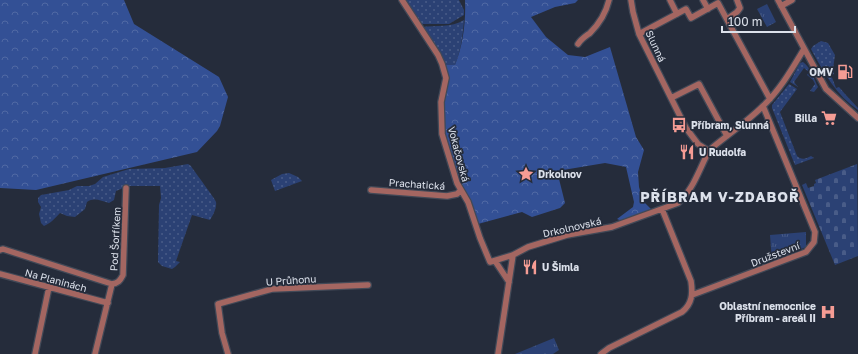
<svg xmlns="http://www.w3.org/2000/svg" width="858" height="354" font-family="'Golos Text',sans-serif">
  <style>
    .grass { fill: url(#grass-dots) }
    .forest { fill: url(#forest-crowns) }
    .cemetery { fill: url(#cemetery-stones) }
    .park { fill: url(#park-tufts) }
    .lines { fill: none; stroke-linecap: round; stroke-linejoin: round }
    .minor-casing { stroke: #424957; stroke-width: 8 }
    .minor { stroke: #a46661; stroke-width: 5.5 }
    .labels { text-anchor: middle; dominant-baseline: central; stroke-width: 3.5; stroke-linejoin: round; paint-order: stroke }
    .street-label { font-size: 10px; fill: #dce1eb; stroke: #252c3b }
    .poi-label { font-size: 10px; font-weight: bold; fill: #dce1eb; stroke: #252c3b; text-anchor: start }
    .district-label { font-size: 14px; font-weight: bold; letter-spacing: 1px; fill: #dce1eb; stroke: #252c3b }
  </style>
  <defs>
    <pattern id="grass-dots" width="8" height="8" patternUnits="userSpaceOnUse"><rect width="8" height="8" fill="#2b4174"/><path d="M2 2h.1M6 6h.1" fill="none" stroke="#495c88" stroke-width="1.8" stroke-linecap="round"/></pattern>
    <pattern id="forest-crowns" width="20" height="18" patternUnits="userSpaceOnUse"><rect width="20" height="18" fill="#335095"/><path d="M2 6a3 3 0 1 1 6 0M12 15a3 3 0 1 1 6 0" fill="none" stroke="#5069a4"/></pattern>
    <pattern id="cemetery-stones" width="16" height="16" patternUnits="userSpaceOnUse"><rect width="16" height="16" fill="#2b4174"/><path d="M2 7V4a2 2 0 0 1 4 0v3zM10 15v-3a2 2 0 0 1 4 0v3z" fill="#495c88"/></pattern>
    <pattern id="park-tufts" width="24" height="20" patternUnits="userSpaceOnUse"><rect width="24" height="20" fill="#2b4174"/><path d="M3 7l-1-3M5 7V3M7 7l1-3M15 17l-1-3M17 17v-4M19 17l1-3" fill="none" stroke="#495c88"/></pattern>
  </defs>
  <rect width="100%" height="100%" fill="#252c3b"/>
  <!-- grass -->
  <path class="grass" d="M 405,0 L 459,0 L 464,10 L 464,15 L 449,24 L 420,24 Z
    M 464,20 C 463,35 461,50 455,65 L 444,65 L 422,27 C 436,25 451,28 464,20 Z
    M 821,41 L 828,43 L 835,55 L 833,69 L 834,74 L 831,75 L 836,88 L 839,87 L 845,94 L 858,108 L 858,110 C 837,96 824,73 812,51 L 811,49 L 813,46 Z
    M 803,62 C 811,68 814,79 818,87 L 814,92 L 810,91 L 815,84 L 813,80 L 807,75 L 809,72 L 804,68 L 794,82 L 798,87 L 790,82 L 800,63 Z
    M 789,84 L 797,89 L 780,112 L 797,156 C 801,160 806,159 811,156 L 814,158 L 795,165 L 772,108 L 772,105 Z
    M 188,164 L 191,166 C 194,171 216,200 216,202 C 217,208 213,215 210,220 L 192,215 L 176,261 L 180,262 L 175,267 L 172,269 L 162,266 L 158,262 L 159,205 L 161,198 L 160,186 L 124,186 L 121,189 L 116,191 L 114,200 L 109,203 C 101,201 94,197 87,202 L 85,209 L 75,217 L 67,216 L 60,213 C 54,219 51,223 44,226 L 41,223 L 39,214 L 41,207 L 38,202 L 38,198 L 41,195 L 69,190 L 77,186 L 89,186 L 95,184 L 103,177 L 129,169 L 165,168 Z
    M 289,173 L 298,177 L 302,181 L 275,191 L 271,180 L 282,174 Z"/>
  <!-- forest -->
  <path class="forest" d="M 0,0 L 124,0 L 134,24 L 219,77 L 228,97 L 220,126 L 217,131 L 197,152 L 36,190 L 0,188 Z
    M 465,0 L 578,0 L 575,3 L 555,7 L 531,17 L 546,37 L 568,55 L 585,57 L 610,47 L 636,137 L 644,150 L 638,172 L 639,187 L 643,201 L 653,211 L 624,222 L 617,219 L 633,207 L 634,202 L 626,167 L 605,163 L 557,171 L 565,203 L 560,208 L 532,217 L 522,212 L 478,224 C 466,189 445,155 443,117 C 443,106 446,94 446,83 C 446,77 445,71 446,65 L 455,65 C 463,45 466,22 465,0 Z"/>
  <!-- cemetery -->
  <path class="cemetery" d="M 857,164 L 858,256 L 835,265 L 802,185 L 806,183 L 808,188 L 814,186 L 814,184 L 816,183 L 815,180 Z"/>
  <!-- park -->
  <path class="park" d="M 767,4 L 776,22 L 767,27 L 757,9 Z
    M 806,232 L 806,247 L 772,261 L 770,235 Z
    M 554,338 L 559,350 L 553,354 L 515,354 Z"/>
  <g class="lines">
    <defs>
      <path id="minor" d="M 402,0 L 438,55 L 442,64 L 446,78 L 441,102 L 442,134 L 457,183 L 468,202 L 480,238 L 490,262 L 513,255 L 528,247 L 567,235 L 612,227 L 678,203 C 694,189 699,169 709,151 L 713,147 C 730,133 748,121 763,106 C 780,90 792,69 804,49
        M 631,0 L 633,12 L 639,34 L 686,128 L 698,144 L 709,151
        M 670,0 L 677,14
        M 703,0 L 708,9
        M 778,0 L 826,89 L 858,118
        M 781,6 L 792,0
        M 727,19 L 737,12 L 740,8 L 737,0
        M 639,34 L 686,9 L 691,18 L 718,3 L 770,99
        M 578,44 C 581,39 586,36 590,33 C 600,23 606,13 609,0
        M 671,98 L 699,84 L 727,136
        M 371,190 L 447,196 L 457,194 L 460,191
        M 0,250 L 3,249 L 112,284
        M 495,261 L 509,282
        M 0,274 L 108,303
        M 112,284 C 118,283 120,281 123,275 L 126,188
        M 692,295 L 806,252 L 814,242 L 815,232 L 763,106
        M 35,354 L 49,287
        M 95,354 L 112,284
        M 228,354 L 222,333 L 218,304 L 272,289 L 368,285
        M 498,354 L 513,255
        M 601,354 L 609,348 L 682,312 C 692,304 693,294 691,281 L 662,209"/>
    </defs>
    <!-- minor casing -->
    <use href="#minor" class="minor-casing"/>
    <!-- minor -->
    <use href="#minor" class="minor"/>
  </g>
  <!-- icons -->
  <defs>
    <symbol id="fuel-bare" viewBox="-9 -9 18 18"><path d="M-5.5-6h7V0h2V4h1.3V-2.5L3-4.5l.8-.8L6-3V5H2.5V1h-1V6h-7ZM-4.2-4.7v3.2H.2V-4.7Z" fill="#f59c94" stroke="#252c3b" stroke-width="2.5" paint-order="stroke"/></symbol>
    <symbol id="supermarket-bare" viewBox="-9 -9 18 18"><path d="M-6-5.5h2.5l.6 2H6L4.5 2H-2.5L-4.4-4H-6ZM-1.5 3.2a1.3 1.3 0 1 0 .1 0ZM3 3.2a1.3 1.3 0 1 0 .1 0Z" fill="#f59c94" stroke="#252c3b" stroke-width="2.5" paint-order="stroke"/></symbol>
    <symbol id="bus-bare" viewBox="-9 -9 18 18"><path d="M-5-6H5V4H4V6H2V4H-2V6H-4V4H-5ZM-3.5-4V0h7V-4ZM-3.5 1.2v1.5H-2V1.2ZM2 1.2v1.5H3.5V1.2Z" fill="#f59c94" stroke="#252c3b" stroke-width="2.5" paint-order="stroke"/></symbol>
    <symbol id="restaurant-bare" viewBox="-9 -9 18 18"><path d="M-5-6h1v4h1v-4h1v4h1v-4h1v5L-1.5 .5V6h-2V.5L-5-1ZM5-6V6H3V1.5H1.5Q1.5-4 5-6Z" fill="#f59c94" stroke="#252c3b" stroke-width="2.5" paint-order="stroke"/></symbol>
    <symbol id="sight-bare" viewBox="-9 -9 18 18"><path d="M0-6L1.8-2.2L6-1.7L2.9 1.2L3.7 5.4L0 3.3L-3.7 5.4L-2.9 1.2L-6-1.7L-1.8-2.2Z" fill="#f59c94" stroke="#252c3b" stroke-width="2.5" paint-order="stroke"/></symbol>
    <symbol id="hospital-bare" viewBox="-9 -9 18 18"><path d="M-5-5h3v3.5h4V-5h3V5h-3V1.5h-4V5h-3Z" fill="#f59c94" stroke="#252c3b" stroke-width="2.5" paint-order="stroke"/></symbol>
  </defs>
  <g fill-rule="evenodd">
    <use href="#fuel-bare" x="834" y="61" width="22" height="22"/>
    <use href="#supermarket-bare" x="818" y="107" width="22" height="22"/>
    <use href="#bus-bare" x="668" y="114" width="22" height="22"/>
    <use href="#restaurant-bare" x="676" y="141" width="22" height="22"/>
    <use href="#sight-bare" x="515" y="163" width="22" height="22"/>
    <use href="#restaurant-bare" x="519" y="256" width="22" height="22"/>
    <use href="#hospital-bare" x="817" y="301" width="22" height="22"/>
  </g>
  <g class="labels">
    <!-- street labels -->
    <g class="street-label">
      <text transform="translate(656 46) rotate(65)">Slunná</text>
      <text transform="translate(459 154) rotate(75)">Vokačovská</text>
      <text transform="translate(417 184) rotate(4)">Prachatická</text>
      <text transform="translate(572 227) rotate(-13)">Drkolnovská</text>
      <text transform="translate(115 239) rotate(-87)">Pod Šorfíkem</text>
      <text transform="translate(775 254) rotate(-21)">Družstevní</text>
      <text transform="translate(56 280) rotate(15)">Na Planinách</text>
      <text transform="translate(291 280) rotate(-4)">U Průhonu</text>
    </g>
    <!-- poi labels -->
    <g class="poi-label">
      <text x="833" y="72" text-anchor="end">OMV</text>
      <text x="817" y="118" text-anchor="end">Billa</text>
      <text x="691" y="125">Příbram, Slunná</text>
      <text x="699" y="152">U Rudolfa</text>
      <text x="538" y="174">Drkolnov</text>
      <text x="542" y="267">U Šimla</text>
      <text x="816" y="306" text-anchor="end">Oblastní nemocnice<tspan x="816" dy="12">Příbram - areál II</tspan></text>
    </g>
    <!-- district labels -->
    <g class="district-label">
      <text x="720" y="196">PŘÍBRAM V-ZDABOŘ</text>
    </g>
  </g>
  <!-- scale -->
  <path d="M722 26v6h73v-6" fill="none" stroke="#dce1eb" stroke-width="2"/>
  <text x="728" y="26" font-size="12" fill="#dce1eb" stroke="#252c3b" stroke-width="3" paint-order="stroke">100 m</text>
</svg>
